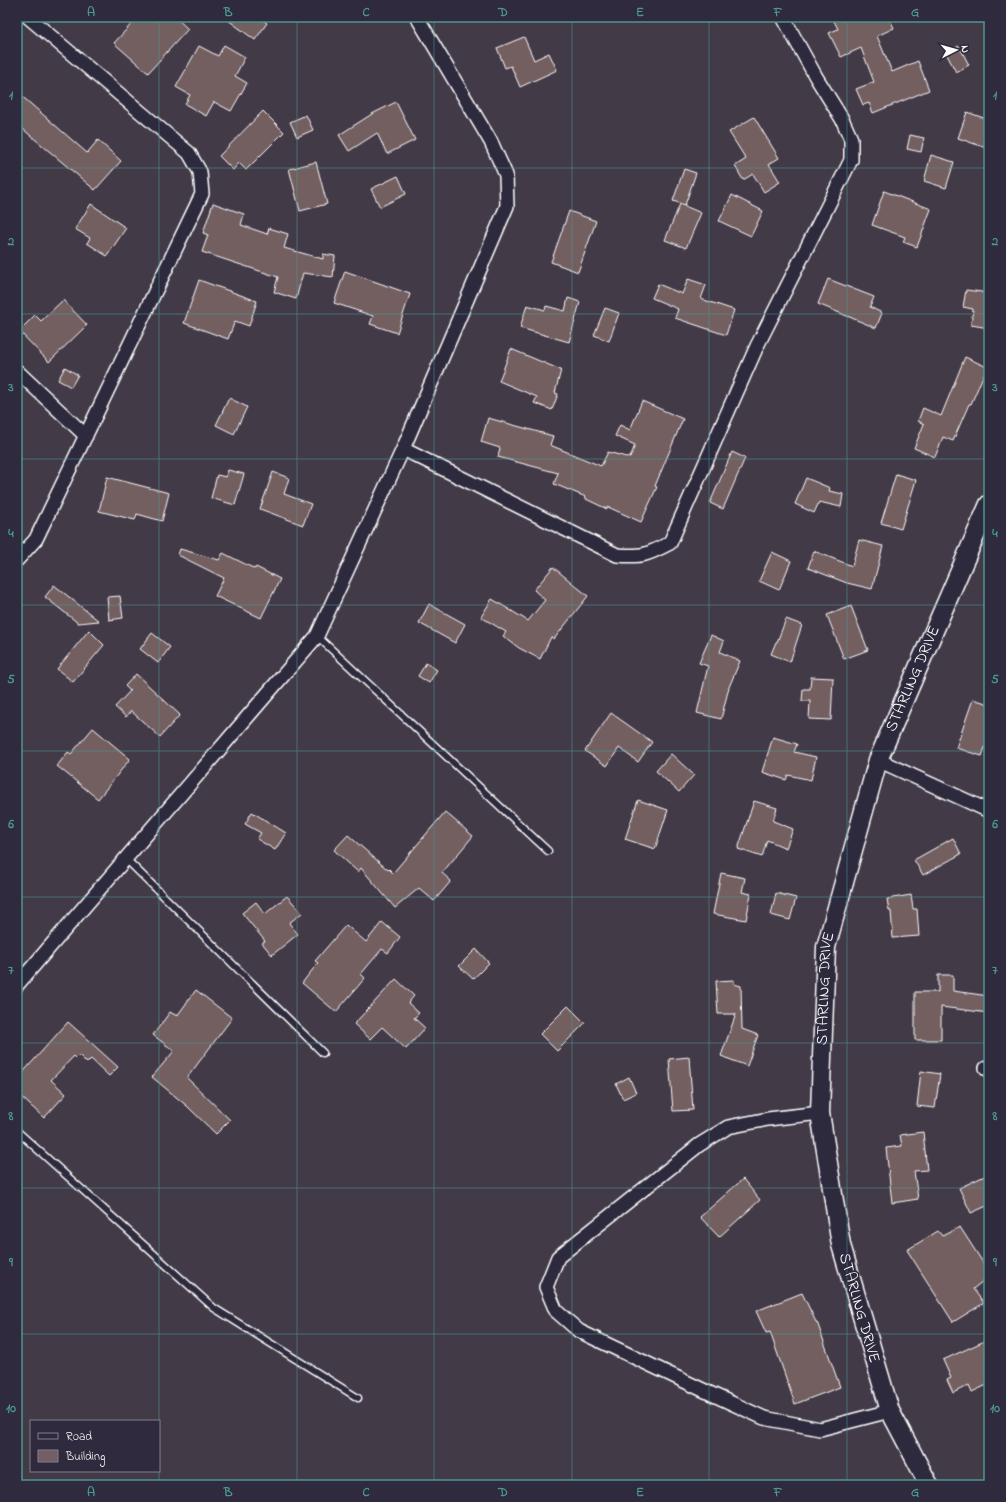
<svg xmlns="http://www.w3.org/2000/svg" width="1006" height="1502" font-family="'Indie Flower',sans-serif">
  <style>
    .building { fill: #735e61; stroke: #fff }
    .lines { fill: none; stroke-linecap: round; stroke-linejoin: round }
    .lane-casing { stroke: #fff; stroke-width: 9 }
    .street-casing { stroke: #fff; stroke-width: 16 }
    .secondary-casing { stroke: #fff; stroke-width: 21 }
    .lane { stroke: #2f2a3d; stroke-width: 6 }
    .street { stroke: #2f2a3d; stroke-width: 13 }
    .secondary { stroke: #2f2a3d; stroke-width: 18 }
    .grid { fill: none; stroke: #4b9892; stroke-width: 1; stroke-opacity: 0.55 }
    .labels { text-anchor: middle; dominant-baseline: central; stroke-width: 3; stroke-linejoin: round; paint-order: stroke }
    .street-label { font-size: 16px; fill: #fff; stroke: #2f2a3d }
    .neatline { fill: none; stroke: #4b9892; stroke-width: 1.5 }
    .grid-label { font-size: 13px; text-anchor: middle; font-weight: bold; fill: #4b9892 }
  </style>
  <rect width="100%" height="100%" fill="#433a48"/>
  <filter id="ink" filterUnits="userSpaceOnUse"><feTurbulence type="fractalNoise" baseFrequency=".025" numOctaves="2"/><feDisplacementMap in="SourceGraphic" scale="8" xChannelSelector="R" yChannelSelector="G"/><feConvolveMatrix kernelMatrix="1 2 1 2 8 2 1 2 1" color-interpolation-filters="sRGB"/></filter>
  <g filter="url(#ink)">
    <!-- building -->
    <path class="building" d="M 138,17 L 175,17 L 188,29 L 148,73 L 114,43 Z
      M 224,17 L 259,17 L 267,23 L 255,40 Z
      M 832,17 L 889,17 L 894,28 L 877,36 L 892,72 L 918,61 L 929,90 L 873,113 L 869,103 L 863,105 L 856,89 L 874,82 L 861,48 L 841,57 L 829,33 L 838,29 Z
      M 524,37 L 534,60 L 549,53 L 557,70 L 520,87 L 511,66 L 505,68 L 497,48 Z
      M 224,45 L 245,57 L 235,76 L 247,83 L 231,111 L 214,102 L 206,116 L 185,104 L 190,95 L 176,87 L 199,46 L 218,56 Z
      M 959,46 L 969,65 L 956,72 L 946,53 Z
      M 17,92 L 87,153 L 98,140 L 121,161 L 95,190 L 17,124 Z
      M 396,102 L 415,140 L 387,154 L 377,133 L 349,151 L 339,135 L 372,114 Z
      M 263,111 L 284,132 L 246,170 L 239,163 L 233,170 L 219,156 Z
      M 967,112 L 989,120 L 989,149 L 958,138 Z
      M 306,115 L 313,130 L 297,137 L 290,122 Z
      M 754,117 L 779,158 L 769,164 L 780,182 L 764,192 L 753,174 L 743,180 L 735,166 L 746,159 L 729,132 Z
      M 910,135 L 924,138 L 921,152 L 907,149 Z
      M 931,155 L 954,162 L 946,188 L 924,181 Z
      M 316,162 L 327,204 L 300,211 L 289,169 Z
      M 684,169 L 696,173 L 685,205 L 673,201 Z
      M 398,176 L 406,194 L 380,207 L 371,189 Z
      M 884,191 L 931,209 L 917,247 L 903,242 L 905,237 L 872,225 Z
      M 732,195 L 763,211 L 751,236 L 719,221 Z
      M 213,203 L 244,214 L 241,225 L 267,234 L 269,228 L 288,234 L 284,248 L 323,259 L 323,254 L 335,256 L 333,277 L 303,273 L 296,299 L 274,292 L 278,277 L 202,252 L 208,235 L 203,233 Z
      M 91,204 L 126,228 L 107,256 L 87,243 L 90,238 L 75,229 Z
      M 680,204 L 701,213 L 686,248 L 665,240 Z
      M 569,211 L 596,221 L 578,272 L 551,262 Z
      M 345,271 L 410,294 L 397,333 L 370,324 L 373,316 L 334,303 Z
      M 688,279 L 706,285 L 701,299 L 734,310 L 726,335 L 675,318 L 678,309 L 652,298 L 658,284 L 682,294 Z
      M 828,279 L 874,297 L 870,307 L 882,313 L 876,328 L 818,304 Z
      M 199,280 L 257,301 L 249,326 L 235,321 L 228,339 L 184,323 Z
      M 966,290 L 989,293 L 989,328 L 971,325 L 973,309 L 963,307 Z
      M 568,298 L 580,302 L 569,342 L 520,328 L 527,305 L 545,310 L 546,306 L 565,311 Z
      M 63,300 L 87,325 L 49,362 L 19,331 L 35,315 L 41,321 Z
      M 605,308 L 619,313 L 609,341 L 594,335 Z
      M 511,349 L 561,370 L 555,393 L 558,394 L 552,410 L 534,403 L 537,397 L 499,381 Z
      M 965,357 L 987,367 L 971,404 L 969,404 L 953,441 L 943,437 L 935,457 L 914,448 L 924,424 L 918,421 L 923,408 L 941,416 Z
      M 65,367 L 78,375 L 71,387 L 58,380 Z
      M 229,398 L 247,407 L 234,434 L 216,425 Z
      M 642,401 L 683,419 L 655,486 L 657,487 L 641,522 L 608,507 L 607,509 L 586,499 L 586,497 L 554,484 L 558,473 L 498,457 L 500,448 L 481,442 L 488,418 L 553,436 L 550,445 L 601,466 L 608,452 L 630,458 L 635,445 L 615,436 L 620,425 L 630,430 Z
      M 732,452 L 745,458 L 723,509 L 710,503 Z
      M 228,470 L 244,474 L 235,505 L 211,498 L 217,475 L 226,477 Z
      M 273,472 L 289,478 L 284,494 L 311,504 L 303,525 L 260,509 Z
      M 896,474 L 916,480 L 901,529 L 881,523 Z
      M 107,477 L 169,493 L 162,521 L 137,514 L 135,520 L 99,511 Z
      M 806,478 L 830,488 L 829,491 L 843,494 L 841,507 L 819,502 L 814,513 L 795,504 Z
      M 859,540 L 883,546 L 872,589 L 847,583 L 808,568 L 814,551 L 852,566 Z
      M 180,549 L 219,560 L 223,553 L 255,569 L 256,567 L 280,579 L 261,618 L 215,596 L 224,578 L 178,555 Z
      M 772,552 L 791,561 L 779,590 L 759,581 Z
      M 553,567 L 588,596 L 554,639 L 551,637 L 540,659 L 519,648 L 503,636 L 506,632 L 481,617 L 492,599 L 528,621 L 545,600 L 534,590 Z
      M 54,585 L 99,621 L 78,623 L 45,597 Z
      M 120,596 L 123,618 L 109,620 L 107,597 Z
      M 429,604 L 465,624 L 455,643 L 419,623 Z
      M 851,606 L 868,650 L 844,659 L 827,615 Z
      M 786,619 L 802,625 L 790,662 L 771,654 L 776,642 L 777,642 Z
      M 89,630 L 104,645 L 73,682 L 57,669 Z
      M 152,633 L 170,647 L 158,663 L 140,649 Z
      M 711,635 L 724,641 L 720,652 L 740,661 L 729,687 L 721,719 L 697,713 L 708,666 L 699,663 Z
      M 426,663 L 437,670 L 429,683 L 418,676 Z
      M 136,674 L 180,715 L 160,737 L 131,711 L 126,717 L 115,707 L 130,691 L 125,686 Z
      M 811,677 L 833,678 L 831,720 L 809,719 L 810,701 L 802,701 L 803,689 L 810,689 Z
      M 973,699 L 989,704 L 989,736 L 982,756 L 956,748 Z
      M 611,713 L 652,742 L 638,762 L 619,748 L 607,766 L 585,751 Z
      M 93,728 L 130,759 L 98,799 L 57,766 L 68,752 L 71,754 Z
      M 773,737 L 797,744 L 794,752 L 816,757 L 811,780 L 788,775 L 786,780 L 762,772 Z
      M 671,754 L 694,775 L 679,792 L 656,771 Z
      M 638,800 L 668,810 L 655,849 L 625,839 Z
      M 754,801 L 777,808 L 773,821 L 793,829 L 786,848 L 767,840 L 762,857 L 738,849 Z
      M 252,812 L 286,833 L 275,850 L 257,839 L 261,833 L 245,824 Z
      M 445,812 L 473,836 L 442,873 L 451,881 L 434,901 L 419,888 L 395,908 L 361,868 L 358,872 L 334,850 L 348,835 L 388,870 L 389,869 L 393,873 Z
      M 953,838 L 961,854 L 923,875 L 914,860 Z
      M 721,873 L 745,878 L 742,892 L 751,894 L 746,920 L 713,914 Z
      M 776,893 L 796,898 L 790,920 L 771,915 Z
      M 911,895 L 913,909 L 917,909 L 919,936 L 893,938 L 891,911 L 889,911 L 887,899 Z
      M 287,896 L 302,913 L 289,923 L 298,934 L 272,955 L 262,943 L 265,941 L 242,913 L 256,902 L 265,914 Z
      M 382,922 L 400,937 L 388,953 L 382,949 L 361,974 L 365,978 L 336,1012 L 302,983 L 318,963 L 315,961 L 346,925 L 366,942 Z
      M 476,949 L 489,963 L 473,979 L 459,966 Z
      M 938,975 L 953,975 L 953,991 L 989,996 L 989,1013 L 941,1007 L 941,1040 L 915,1040 L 915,992 L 938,992 Z
      M 396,979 L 414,996 L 408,1003 L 419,1013 L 414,1018 L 425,1028 L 406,1049 L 382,1027 L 370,1039 L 354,1024 Z
      M 734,980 L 734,984 L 741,986 L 742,1029 L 758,1035 L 747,1066 L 721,1056 L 736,1014 L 718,1014 L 716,981 Z
      M 196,990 L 232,1018 L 187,1078 L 230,1120 L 216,1134 L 187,1106 L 152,1077 L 174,1051 L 153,1035 L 170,1012 L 177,1016 Z
      M 568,1006 L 585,1023 L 557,1051 L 540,1034 Z
      M 68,1022 L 118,1067 L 109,1076 L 91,1059 L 87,1063 L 79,1055 L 76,1058 L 74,1056 L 51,1080 L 66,1094 L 44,1118 L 17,1093 L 17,1079 Z
      M 689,1057 L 693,1110 L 673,1111 L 669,1059 Z
      M 921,1071 L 940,1074 L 935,1108 L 917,1106 Z
      M 629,1077 L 636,1093 L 623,1099 L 616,1084 Z
      M 923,1132 L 927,1170 L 914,1171 L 918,1199 L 892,1203 L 886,1148 L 902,1146 L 900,1135 Z
      M 989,1174 L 989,1205 L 971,1213 L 959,1188 Z
      M 743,1179 L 760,1200 L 719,1237 L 700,1217 Z
      M 960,1227 L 989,1272 L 989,1276 L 973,1289 L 984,1303 L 953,1322 L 907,1250 L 938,1231 L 942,1236 Z
      M 802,1293 L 816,1322 L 817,1322 L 840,1387 L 795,1404 L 770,1332 L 766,1333 L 756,1311 Z
      M 989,1339 L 989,1384 L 972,1392 L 969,1385 L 953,1393 L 947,1380 L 951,1378 L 943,1360 Z"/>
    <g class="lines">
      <defs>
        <path id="lane" d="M 317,636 L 548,851
          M 126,859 L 323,1053
          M 17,1131 L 214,1308 L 358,1398"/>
        <path id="street" d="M 17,371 L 86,436
          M 403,449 L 617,555 C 643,557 647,555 670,543 L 757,346 L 851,160 L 851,139 L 842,119 L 816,77 L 783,17
          M 17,560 L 36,539 L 202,194 L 200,172 L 189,153 L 28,17
          M 878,760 L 989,811
          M 17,985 L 317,636 L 403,449 L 507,206 L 506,175 L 491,142 L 417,17
          M 986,1068 L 989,1070
          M 820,1113 L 768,1119 L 728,1127 L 699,1145 L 558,1257 L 546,1287 L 556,1311 L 579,1331 L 703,1390 L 764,1418 L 820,1429 L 890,1411"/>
        <g id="secondary">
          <path id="s1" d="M 929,1485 L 890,1411 L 841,1245 L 820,1113 L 826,947 L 878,760 L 989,504"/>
        </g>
      </defs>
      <!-- lane casing -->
      <use href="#lane" class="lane-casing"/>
      <!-- street casing -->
      <use href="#street" class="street-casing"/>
      <!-- secondary casing -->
      <use href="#secondary" class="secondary-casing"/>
      <!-- lane -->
      <use href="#lane" class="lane"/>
      <!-- street -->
      <use href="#street" class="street"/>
      <!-- secondary -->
      <use href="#secondary" class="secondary"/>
    </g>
  </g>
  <!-- grid -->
  <path class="grid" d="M 159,17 L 159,1485M 297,17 L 297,1485M 434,17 L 434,1485M 572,17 L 572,1485M 709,17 L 709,1485M 847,17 L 847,1485M 17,168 L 989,168M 17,314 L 989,314M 17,459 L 989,459M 17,605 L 989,605M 17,751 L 989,751M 17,897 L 989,897M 17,1043 L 989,1043M 17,1188 L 989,1188M 17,1334 L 989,1334"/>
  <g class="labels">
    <!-- street labels -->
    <g class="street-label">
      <text stroke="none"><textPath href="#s1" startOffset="839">STARLING DRIVE</textPath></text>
      <text stroke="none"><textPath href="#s1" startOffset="515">STARLING DRIVE</textPath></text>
      <text transform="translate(859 1308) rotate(74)">STARLING DRIVE</text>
    </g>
  </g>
  <!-- margin -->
  <rect width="1006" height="1502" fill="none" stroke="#2f2a3d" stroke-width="44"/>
  <!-- legend -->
  <rect x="30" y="1420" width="130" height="52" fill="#2f2a3d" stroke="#827f8b"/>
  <rect x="38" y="1433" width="20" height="6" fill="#2f2a3d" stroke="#827f8b"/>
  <text x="66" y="1440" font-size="12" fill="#ffffff">Road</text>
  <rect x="38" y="1450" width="20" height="12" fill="#735e61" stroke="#827f8b"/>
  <text x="66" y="1460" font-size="12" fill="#ffffff">Building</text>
  <!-- north arrow -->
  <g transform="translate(956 50) rotate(84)" stroke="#2f2a3d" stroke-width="3" paint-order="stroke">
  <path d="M0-3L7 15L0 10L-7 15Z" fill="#ffffff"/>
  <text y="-6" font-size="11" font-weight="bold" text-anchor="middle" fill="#ffffff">N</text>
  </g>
  <rect x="22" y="22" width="962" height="1458" class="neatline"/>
  <g class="grid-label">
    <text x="91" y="16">A</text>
    <text x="228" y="16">B</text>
    <text x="366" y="16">C</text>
    <text x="503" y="16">D</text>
    <text x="640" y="16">E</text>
    <text x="778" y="16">F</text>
    <text x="915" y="16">G</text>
    <text x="11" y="99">1</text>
    <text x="995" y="99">1</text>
    <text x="11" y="245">2</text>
    <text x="995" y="245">2</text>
    <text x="11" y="391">3</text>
    <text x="995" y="391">3</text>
    <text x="11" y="537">4</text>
    <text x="995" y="537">4</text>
    <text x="11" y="683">5</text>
    <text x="995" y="683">5</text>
    <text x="11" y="828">6</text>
    <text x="995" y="828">6</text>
    <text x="11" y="974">7</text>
    <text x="995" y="974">7</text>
    <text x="11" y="1120">8</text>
    <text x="995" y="1120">8</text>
    <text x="11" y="1266">9</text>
    <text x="995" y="1266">9</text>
    <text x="11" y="1412">10</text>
    <text x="995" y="1412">10</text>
    <text x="91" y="1496">A</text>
    <text x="228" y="1496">B</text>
    <text x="366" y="1496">C</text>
    <text x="503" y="1496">D</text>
    <text x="640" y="1496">E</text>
    <text x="778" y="1496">F</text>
    <text x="915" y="1496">G</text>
  </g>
</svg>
